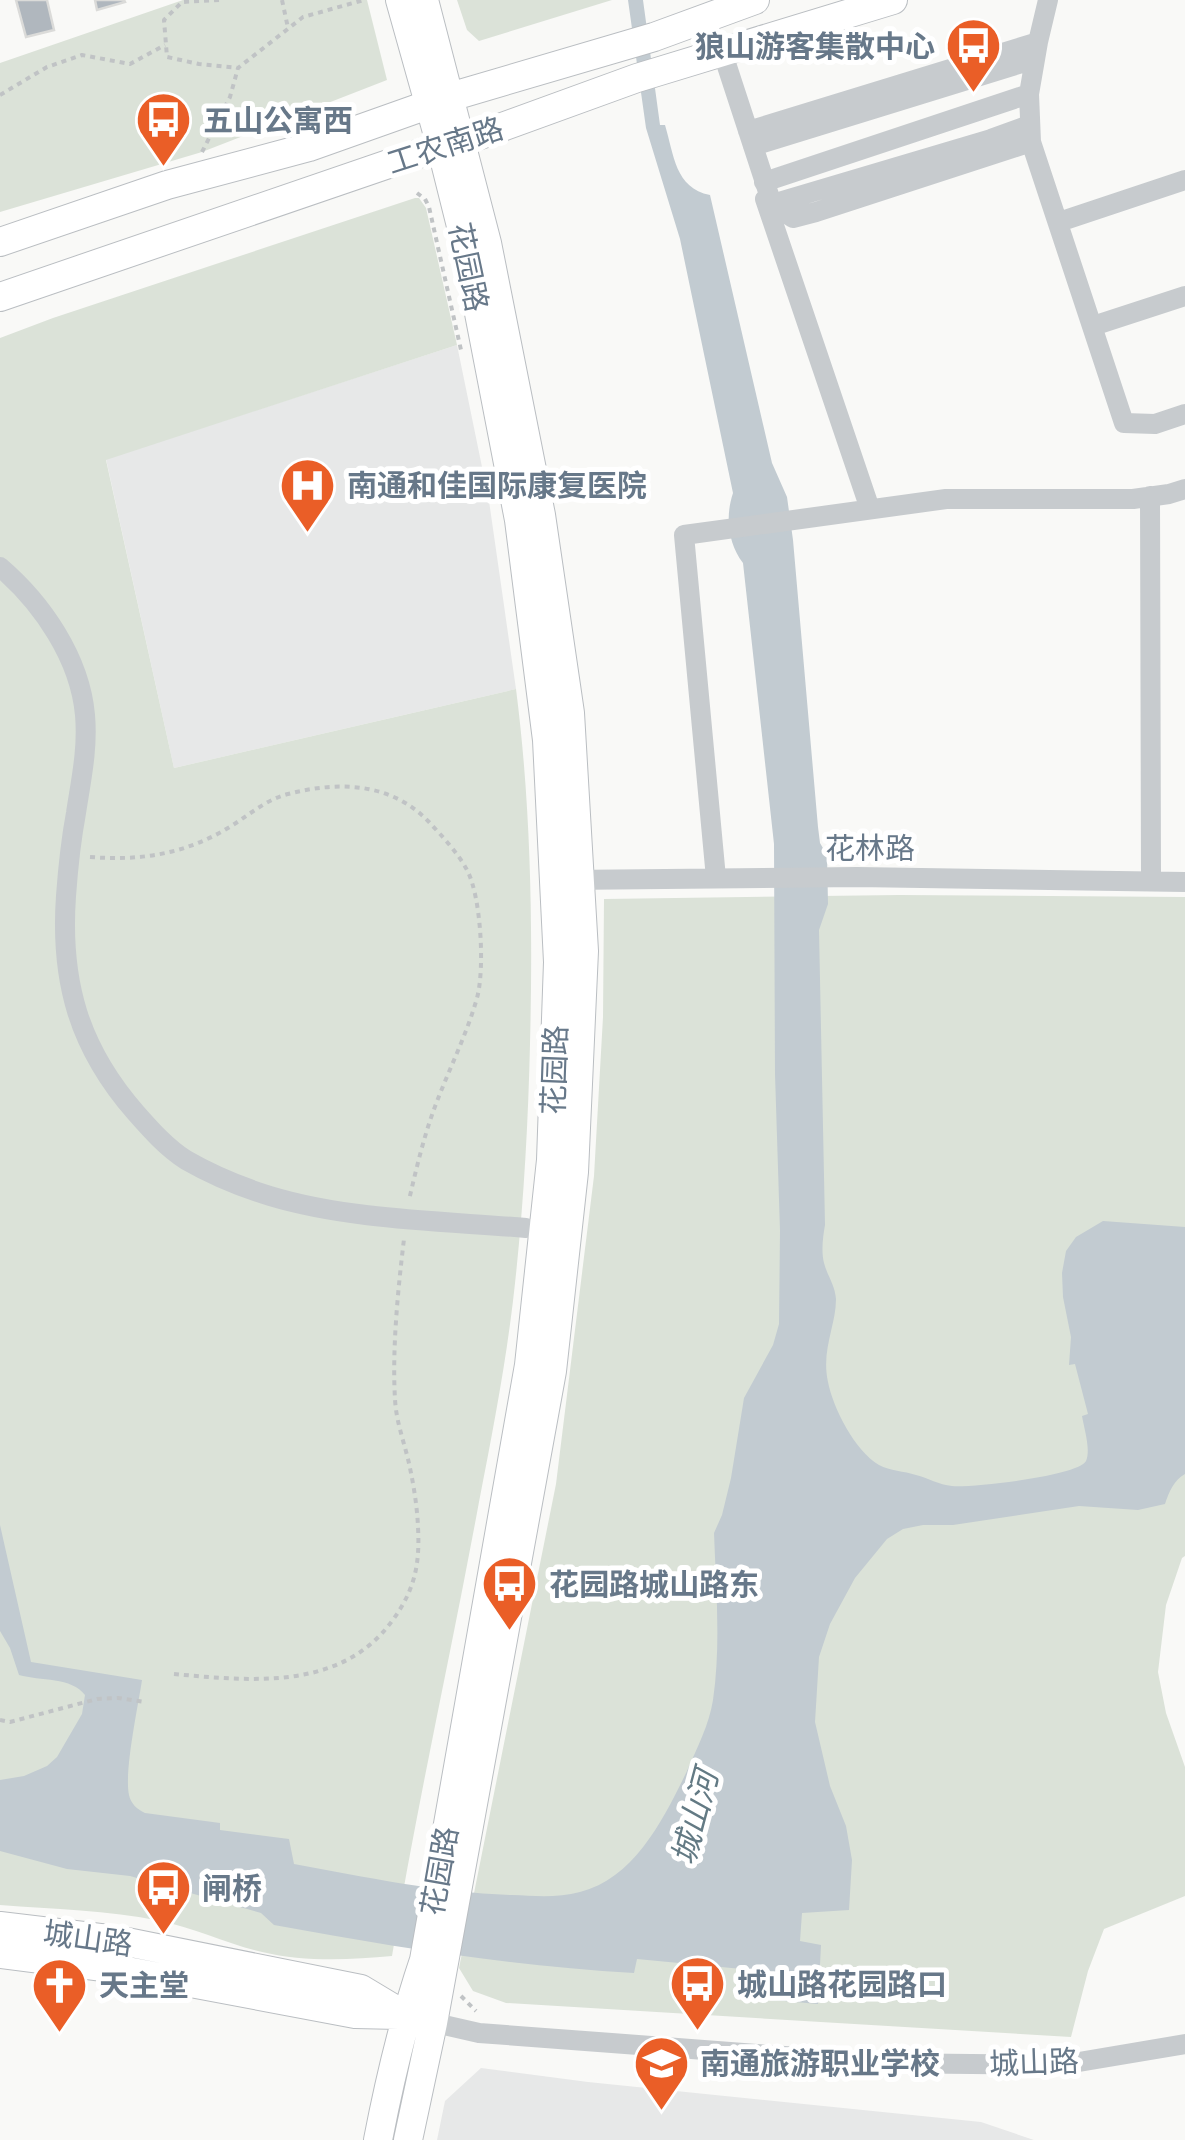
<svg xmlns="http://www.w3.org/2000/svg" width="1185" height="2140" font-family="'Titillium Web','Noto Sans SC',sans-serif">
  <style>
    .built { fill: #e7e8e8 }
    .green { fill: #dbe2d8 }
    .water { fill: #c2cbd1 }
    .building { fill: #b0b7be; stroke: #dbdbd9; stroke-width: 2.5 }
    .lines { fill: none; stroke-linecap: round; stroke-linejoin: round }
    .major-casing { stroke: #babec2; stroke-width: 30 }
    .path { stroke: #c0c3c5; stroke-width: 4; stroke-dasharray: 5 5; stroke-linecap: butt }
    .minor { stroke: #c7cbce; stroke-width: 20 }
    .major { stroke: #fff; stroke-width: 28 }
    .labels { text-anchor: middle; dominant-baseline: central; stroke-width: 10; stroke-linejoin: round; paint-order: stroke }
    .poi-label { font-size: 30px; font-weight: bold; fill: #677889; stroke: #fff; text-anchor: start }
    .street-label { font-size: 30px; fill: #677889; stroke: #fff }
    .water-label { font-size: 32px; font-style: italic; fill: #637a84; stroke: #fff }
  </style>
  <rect width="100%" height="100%" fill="#f9f9f7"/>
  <!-- built -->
  <path class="built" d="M 457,345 L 489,501 L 516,689 L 174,768 L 106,459 Z
    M 481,2068 L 588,2082 L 981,2122 L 1034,2140 L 437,2140 L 445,2101 Z"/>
  <!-- green -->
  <path class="green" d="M 183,0 L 367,0 L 387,80 L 202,152 L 0,212 L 0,63 Z
    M 457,0 L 612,0 L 479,41 L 467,30 Z
    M 415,198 L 419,198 L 426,208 L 457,345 L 106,460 L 174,768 L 516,689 C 531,806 533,926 530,1044 C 528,1130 523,1216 513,1301 C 505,1368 492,1435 479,1502 C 451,1654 417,1804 392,1956 C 349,1960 304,1962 262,1952 C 227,1944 195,1928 160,1921 C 108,1910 53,1909 0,1905 L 0,338 L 53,318 Z
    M 899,895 L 1185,897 L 1185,1556 L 1182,1558 L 1166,1605 L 1158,1672 L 1166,1713 L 1185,1767 L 1185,1896 L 1104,1929 L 1088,1971 L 1071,2037 L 506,2003 L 473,1991 L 459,1968 L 556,1484 L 594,1176 L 603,1017 L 604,899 Z"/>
  <!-- water -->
  <path class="water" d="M 628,0 L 643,0 L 660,125 L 665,125 C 674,155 675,188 710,195 L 772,463 L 787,497 L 793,540 L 818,827 L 820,843 L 827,855 L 828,904 L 819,930 L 825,1225 C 823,1236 821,1251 824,1263 C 827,1275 835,1285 836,1299 C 836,1326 821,1350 828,1382 C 833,1408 855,1451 879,1465 C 890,1471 904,1471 916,1475 C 928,1478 939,1485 952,1486 C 971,1488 1078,1476 1086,1461 C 1091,1450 1084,1428 1082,1416 L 1088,1414 L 1075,1364 L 1069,1365 L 1071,1337 L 1063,1297 L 1062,1273 L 1066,1251 L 1076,1237 L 1103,1221 L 1185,1227 L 1185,1474 C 1174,1480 1169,1492 1165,1504 L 1138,1510 L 1079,1506 L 953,1525 L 923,1525 L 903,1529 L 887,1539 L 855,1578 L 830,1624 L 819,1657 L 815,1722 L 830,1786 L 846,1826 L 852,1860 L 849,1910 L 802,1913 L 800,1941 L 821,1945 L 818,2004 L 761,1999 L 763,1971 L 637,1959 L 634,1973 C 512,1966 393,1947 274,1925 L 261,1913 L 130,1876 L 67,1869 L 0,1851 L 0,1780 L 24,1776 L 47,1766 L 57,1757 L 82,1714 L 85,1695 C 72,1677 40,1681 19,1675 L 10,1648 L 0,1631 L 0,1525 L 31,1662 L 142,1680 C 138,1707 124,1771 129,1795 C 131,1804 137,1809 145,1813 L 220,1823 L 220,1830 L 289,1839 L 294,1864 C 366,1877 439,1893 512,1895 C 535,1896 558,1898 580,1892 C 635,1878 664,1818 687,1771 C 697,1748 709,1725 713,1700 C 721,1646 716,1588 714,1533 L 722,1515 L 731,1478 L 744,1398 L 773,1345 L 779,1324 L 780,1231 L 775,1074 L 774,844 L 743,563 C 728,543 725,517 733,493 L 680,239 L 646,128 Z"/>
  <!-- building -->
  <path class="building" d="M 16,0 L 47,0 L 54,30 L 26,37 Z
    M 95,0 L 124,0 L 125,2 L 97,10 Z"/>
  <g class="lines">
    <defs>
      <path id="major" d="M 0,242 L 167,185 L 309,147 L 450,97 L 654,37 L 755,0
        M 0,297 L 441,146 L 461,142 L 637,78 L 893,0
        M 0,1926 L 117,1940 L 361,1989 L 406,2016
        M 0,1954 L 111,1968 L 355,2014 L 399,2015
        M 378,2140 C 390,2078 404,2019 424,1960 L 529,1365 L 551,1160 L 558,962 L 547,740 L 519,520 L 466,246 L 441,146 L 400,0
        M 408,2140 L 433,2023 L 552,1371 L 574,1172 L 584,951 L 570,713 L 541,515 L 487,243 L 424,0"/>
    </defs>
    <!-- major casing -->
    <use href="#major" class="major-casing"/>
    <!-- path -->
    <path class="path" d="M 219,0 L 182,2 L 164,20 L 167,57 L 199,64 L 238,68
      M 282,0 L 288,28
      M 0,95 L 47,67 L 82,55 L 130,64 L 165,45
      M 202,152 L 230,97 L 238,68 L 303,17 L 364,0
      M 417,193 L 425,199 L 429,207 L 461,350
      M 90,857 C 140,861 185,854 228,828 C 248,816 265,800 288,794 C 338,781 391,782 429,822 C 442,836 458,853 467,870 C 481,896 485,969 477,998 C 466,1037 447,1073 433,1112 C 423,1140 416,1170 409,1200
      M 174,1674 C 251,1681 341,1691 392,1621 C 415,1590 420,1564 418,1527 C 417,1504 413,1481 408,1459 C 403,1439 396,1420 395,1399 C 392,1349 398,1289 404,1239
      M 0,1720 L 10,1722 L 97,1699 L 118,1698 L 145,1702
      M 461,1996 L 476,2011"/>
    <!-- minor -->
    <path class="minor" d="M 1048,0 L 1038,42 L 1029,94 L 1031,142 L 1124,423 L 1155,424 L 1185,414
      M 722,51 L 772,204 L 793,218 L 816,212 L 1031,142
      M 748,131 L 1038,42
      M 753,146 L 1035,59
      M 764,182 L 1029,94
      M 765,199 L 870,509
      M 772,204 L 991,139 L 1029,125
      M 1059,222 L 1185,180
      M 1093,326 L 1185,296
      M 1150,496 L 1151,881
      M 0,567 C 42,603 80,658 85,715 C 88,749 81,780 76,813 C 71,840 68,868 66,896 C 60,982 79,1048 136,1113 C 151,1130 167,1148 186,1160 C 212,1175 241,1187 270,1196 C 349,1220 444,1221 526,1228
      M 716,878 L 684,535 L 946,499 L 1133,499 L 1169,494 L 1185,489
      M 566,880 L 857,877 L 1185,882
      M 422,2020 L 479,2033 L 878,2063 L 1061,2065 L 1185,2044"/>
    <!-- major -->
    <use href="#major" class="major"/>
  </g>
  <!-- icons -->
  <defs>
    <symbol id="bus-pin" viewBox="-11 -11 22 30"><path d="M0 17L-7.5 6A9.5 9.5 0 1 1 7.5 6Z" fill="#ea5e27" stroke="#fff"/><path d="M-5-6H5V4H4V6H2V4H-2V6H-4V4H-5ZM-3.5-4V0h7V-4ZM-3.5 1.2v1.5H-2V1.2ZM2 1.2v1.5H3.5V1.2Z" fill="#fff"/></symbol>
    <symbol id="hospital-pin" viewBox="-11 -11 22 30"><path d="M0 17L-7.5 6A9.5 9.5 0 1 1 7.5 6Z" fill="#ea5e27" stroke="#fff"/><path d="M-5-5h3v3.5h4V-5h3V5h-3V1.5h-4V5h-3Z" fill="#fff"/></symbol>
    <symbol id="church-pin" viewBox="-11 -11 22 30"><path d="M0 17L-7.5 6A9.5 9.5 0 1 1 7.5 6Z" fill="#ea5e27" stroke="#fff"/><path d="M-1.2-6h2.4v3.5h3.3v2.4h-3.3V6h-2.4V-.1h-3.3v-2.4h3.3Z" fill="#fff"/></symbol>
    <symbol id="school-pin" viewBox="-11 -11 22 30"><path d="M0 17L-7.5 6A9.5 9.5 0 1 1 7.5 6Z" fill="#ea5e27" stroke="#fff"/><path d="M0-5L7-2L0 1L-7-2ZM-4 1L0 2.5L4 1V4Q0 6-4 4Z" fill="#fff"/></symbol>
  </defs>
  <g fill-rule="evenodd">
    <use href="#bus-pin" x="942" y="14" width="63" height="86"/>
    <use href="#bus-pin" x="132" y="88" width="63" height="86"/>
    <use href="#hospital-pin" x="276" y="454" width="63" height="86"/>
    <use href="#bus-pin" x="478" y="1552" width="63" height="86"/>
    <use href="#bus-pin" x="132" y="1856" width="63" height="86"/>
    <use href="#bus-pin" x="666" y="1952" width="63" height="86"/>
    <use href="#church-pin" x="28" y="1954" width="63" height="86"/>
    <use href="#school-pin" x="630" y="2032" width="63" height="86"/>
  </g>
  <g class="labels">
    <!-- poi labels -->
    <g class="poi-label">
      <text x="935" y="46" text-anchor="end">狼山游客集散中心</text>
      <text x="203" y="120">五山公寓西</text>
      <text x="347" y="485">南通和佳国际康复医院</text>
      <text x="549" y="1584">花园路城山路东</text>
      <text x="202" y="1888">闸桥</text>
      <text x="737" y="1984">城山路花园路口</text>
      <text x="99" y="1985">天主堂</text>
      <text x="700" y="2063">南通旅游职业学校</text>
    </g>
    <!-- street labels -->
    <g class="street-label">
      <text transform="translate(445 145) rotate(-18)">工农南路</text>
      <text transform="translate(469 267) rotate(78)">花园路</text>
      <text x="870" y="848">花林路</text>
      <text transform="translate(554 1070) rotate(-88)">花园路</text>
      <text transform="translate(439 1871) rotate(-80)">花园路</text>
      <text transform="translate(88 1938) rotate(8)">城山路</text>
      <text transform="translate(1034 2062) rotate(-2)">城山路</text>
    </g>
    <!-- water labels -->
    <g class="water-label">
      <text transform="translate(694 1817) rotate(-75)">城山河</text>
    </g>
  </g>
</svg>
